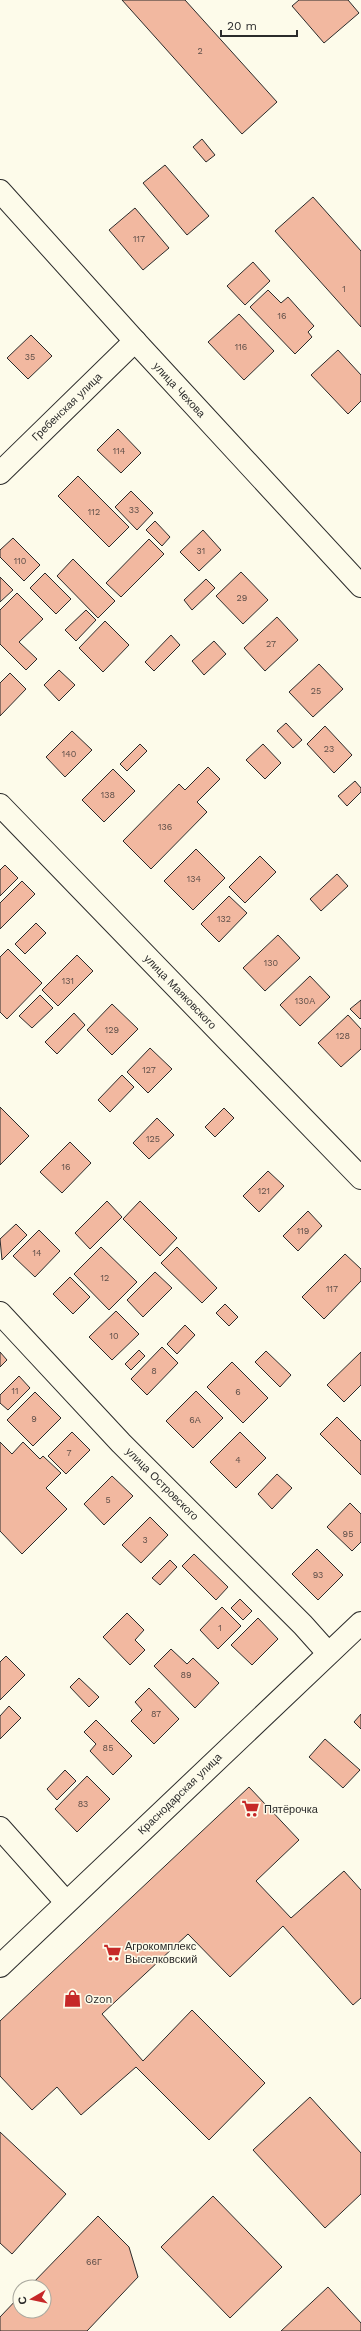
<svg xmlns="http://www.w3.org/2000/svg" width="361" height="2331" font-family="'Work Sans',sans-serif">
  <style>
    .building { fill: #f2b8a0; stroke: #2b2b2b }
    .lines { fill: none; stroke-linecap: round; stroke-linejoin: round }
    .minor-casing { stroke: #2b2b2b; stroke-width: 24 }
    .tertiary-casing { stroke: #2b2b2b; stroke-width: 24 }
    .minor { stroke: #fdfbea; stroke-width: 22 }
    .tertiary { stroke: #fdfbea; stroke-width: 22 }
    .labels { text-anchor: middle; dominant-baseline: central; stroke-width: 3; stroke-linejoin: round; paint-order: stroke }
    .number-label { font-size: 9px; fill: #5d4e48 }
    .street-label { font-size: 11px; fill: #2b2b2b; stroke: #fdfbea }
    .poi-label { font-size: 11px; fill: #2b2b2b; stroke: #fdfbea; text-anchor: start }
  </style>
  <rect width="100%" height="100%" fill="#fdfbea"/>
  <!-- building -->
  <path class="building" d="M 122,0 L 185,0 L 277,102 L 242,134 Z
    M 299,0 L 348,0 L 359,13 L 324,43 L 292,6 Z
    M 202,139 L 215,155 L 206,162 L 193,147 Z
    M 165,165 L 209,216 L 187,235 L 143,183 Z
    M 313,197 L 361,251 L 361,327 L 275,231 Z
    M 135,208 L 169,248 L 143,270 L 109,230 Z
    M 253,262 L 270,281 L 245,305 L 227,286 Z
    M 268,290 L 281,303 L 288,297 L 314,326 L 308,332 L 312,337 L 295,354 L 250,307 Z
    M 239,314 L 274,351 L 244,380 L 208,342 Z
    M 31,335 L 52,356 L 28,379 L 7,358 Z
    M 338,350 L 361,375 L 361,401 L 348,414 L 311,375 Z
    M 118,429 L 141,453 L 121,473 L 97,450 Z
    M 78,476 L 129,527 L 109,547 L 58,496 Z
    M 131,491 L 153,513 L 137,530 L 115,507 Z
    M 155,521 L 170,537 L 162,546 L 146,530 Z
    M 203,530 L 221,550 L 199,571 L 180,552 Z
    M 13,538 L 40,565 L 24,581 L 0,557 L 0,550 Z
    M 149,539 L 164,554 L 121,597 L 106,583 Z
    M 73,559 L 115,601 L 98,618 L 57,576 Z
    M 241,572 L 268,600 L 243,624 L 216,596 Z
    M 45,573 L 71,599 L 56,614 L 30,588 Z
    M 0,577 L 13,590 L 0,602 Z
    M 206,579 L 215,588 L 192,610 L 184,600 Z
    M 17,593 L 43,619 L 19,642 L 37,659 L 26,670 L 0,644 L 0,610 Z
    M 86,610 L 96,620 L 76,641 L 65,630 Z
    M 277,617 L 298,640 L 265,671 L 244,648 Z
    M 105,621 L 129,645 L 103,672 L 79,648 Z
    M 171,635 L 180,645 L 154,671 L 145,662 Z
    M 214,641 L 226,654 L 204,675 L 192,661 Z
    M 319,664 L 343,689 L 313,717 L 289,692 Z
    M 59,670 L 75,685 L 59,701 L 44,685 Z
    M 10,673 L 26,689 L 0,716 L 0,683 Z
    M 286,723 L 302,740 L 293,748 L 277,731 Z
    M 325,726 L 352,755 L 334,773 L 307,744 Z
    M 72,731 L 92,750 L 65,777 L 46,757 Z
    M 140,744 L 147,751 L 127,771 L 120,764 Z
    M 263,744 L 281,763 L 265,779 L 246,760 Z
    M 208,767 L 220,779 L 197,802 L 207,812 L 151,869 L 123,841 L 179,784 L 185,790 Z
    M 113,769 L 135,791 L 104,822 L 82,800 Z
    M 355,781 L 361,788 L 361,792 L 347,806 L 338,796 Z
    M 196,849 L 225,878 L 193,910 L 164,881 Z
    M 260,856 L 276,872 L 245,903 L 229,887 Z
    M 5,865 L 18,878 L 0,896 L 0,870 Z
    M 337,874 L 348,886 L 321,911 L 310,899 Z
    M 22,881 L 35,894 L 0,929 L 0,903 Z
    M 229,896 L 247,913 L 219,942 L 201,924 Z
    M 36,923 L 46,933 L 25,954 L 15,944 Z
    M 278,935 L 300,958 L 265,991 L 243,968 Z
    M 8,949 L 42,983 L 7,1019 L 0,1012 L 0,957 Z
    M 77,955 L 93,971 L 58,1006 L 42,990 Z
    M 310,976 L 330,997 L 300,1026 L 280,1005 Z
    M 40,995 L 53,1008 L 32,1028 L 19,1016 Z
    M 361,1000 L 361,1018 L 360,1019 L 350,1009 Z
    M 112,1004 L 138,1029 L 112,1055 L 87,1030 Z
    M 74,1013 L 85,1025 L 57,1054 L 45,1042 Z
    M 348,1015 L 361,1029 L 361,1049 L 341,1067 L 318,1043 Z
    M 150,1048 L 172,1069 L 148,1093 L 127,1072 Z
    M 122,1075 L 134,1087 L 110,1112 L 98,1100 Z
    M 0,1107 L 29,1136 L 0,1165 Z
    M 224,1108 L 234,1118 L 215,1137 L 205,1127 Z
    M 157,1118 L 174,1135 L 149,1159 L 133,1143 Z
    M 70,1142 L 91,1163 L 62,1193 L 40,1172 Z
    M 268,1171 L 284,1186 L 259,1212 L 243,1196 Z
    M 107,1201 L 122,1217 L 90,1249 L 75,1233 Z
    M 140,1201 L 177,1238 L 160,1256 L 123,1219 Z
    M 308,1211 L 322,1226 L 298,1251 L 283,1236 Z
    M 16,1224 L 27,1235 L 2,1260 L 0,1239 Z
    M 39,1230 L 60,1251 L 35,1277 L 13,1256 Z
    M 101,1247 L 137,1282 L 109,1310 L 74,1274 Z
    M 177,1247 L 217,1288 L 202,1303 L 161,1263 Z
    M 345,1254 L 361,1269 L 361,1281 L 324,1319 L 302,1297 Z
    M 155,1272 L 172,1288 L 143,1317 L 127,1300 Z
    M 70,1277 L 90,1297 L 73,1314 L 53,1294 Z
    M 225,1304 L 238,1317 L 229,1326 L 216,1313 Z
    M 116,1311 L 139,1334 L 112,1360 L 89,1337 Z
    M 185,1325 L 195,1335 L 177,1354 L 167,1344 Z
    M 162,1347 L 178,1363 L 147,1395 L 131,1379 Z
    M 139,1350 L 145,1356 L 131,1370 L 125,1364 Z
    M 266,1351 L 291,1375 L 280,1387 L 255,1362 Z
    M 0,1352 L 7,1360 L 0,1367 Z
    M 361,1352 L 361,1385 L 344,1402 L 327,1385 Z
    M 232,1362 L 268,1398 L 243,1423 L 207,1387 Z
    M 19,1376 L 30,1388 L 8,1410 L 0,1403 L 0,1395 Z
    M 196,1391 L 223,1418 L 193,1448 L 166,1421 Z
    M 35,1392 L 61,1418 L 33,1446 L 7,1420 Z
    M 337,1417 L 361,1441 L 361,1475 L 320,1434 Z
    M 72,1432 L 90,1450 L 66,1474 L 48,1456 Z
    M 240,1432 L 266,1458 L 236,1488 L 210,1462 Z
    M 0,1442 L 12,1454 L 23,1442 L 40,1459 L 43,1456 L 61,1473 L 46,1488 L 67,1509 L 22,1554 L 0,1531 Z
    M 277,1474 L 292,1488 L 272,1509 L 258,1494 Z
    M 112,1476 L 133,1496 L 104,1525 L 84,1504 Z
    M 350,1503 L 361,1514 L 361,1542 L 352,1551 L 327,1527 Z
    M 150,1517 L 168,1535 L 141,1563 L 122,1545 Z
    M 317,1549 L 343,1575 L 318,1600 L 292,1574 Z
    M 194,1554 L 228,1587 L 216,1600 L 182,1566 Z
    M 170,1560 L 177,1567 L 160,1585 L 152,1578 Z
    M 240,1599 L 252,1611 L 243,1620 L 231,1608 Z
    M 222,1607 L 241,1626 L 218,1649 L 200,1630 Z
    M 127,1613 L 144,1630 L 135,1640 L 145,1650 L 130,1665 L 103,1637 Z
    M 258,1618 L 278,1639 L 252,1665 L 231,1645 Z
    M 171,1649 L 187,1664 L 193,1658 L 219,1683 L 195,1708 L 154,1666 Z
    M 6,1656 L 25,1675 L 0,1700 L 0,1662 Z
    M 79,1678 L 99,1697 L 89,1707 L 70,1687 Z
    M 149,1688 L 179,1719 L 154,1744 L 131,1721 L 142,1710 L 135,1702 Z
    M 9,1706 L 21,1718 L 0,1739 L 0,1716 Z
    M 361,1714 L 361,1729 L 354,1722 Z
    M 96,1720 L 132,1756 L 113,1775 L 90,1751 L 96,1744 L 84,1732 Z
    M 325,1739 L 360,1770 L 343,1788 L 309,1757 Z
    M 65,1770 L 76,1781 L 57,1800 L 47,1789 Z
    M 87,1776 L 110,1799 L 77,1832 L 55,1809 Z
    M 249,1787 L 299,1840 L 256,1881 L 291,1918 L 344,1871 L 361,1890 L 361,1998 L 353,2005 L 283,1926 L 230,1977 L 188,1934 L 102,2014 L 143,2061 L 192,2010 L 265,2083 L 209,2140 L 136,2067 L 81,2115 L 57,2087 L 32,2110 L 0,2076 L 0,2021 Z
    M 310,2097 L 361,2153 L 361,2194 L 325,2228 L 253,2150 Z
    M 0,2132 L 66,2194 L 12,2254 L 0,2243 Z
    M 213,2196 L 282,2267 L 230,2318 L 161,2247 Z
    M 98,2216 L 129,2247 L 138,2277 L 87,2331 L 0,2331 L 0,2317 L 20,2296 L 20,2311 L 44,2311 L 44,2287 L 29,2287 Z
    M 328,2287 L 361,2323 L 361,2331 L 281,2331 Z"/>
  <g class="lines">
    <defs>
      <path id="minor" d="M 0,473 L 135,341
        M 0,805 L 361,1178
        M 0,1313 L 121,1443 L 303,1625 L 328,1653
        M 0,1828 L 66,1902"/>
      <path id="tertiary" d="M 0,191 L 135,341 L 361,586
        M 0,1966 L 361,1623"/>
    </defs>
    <!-- minor casing -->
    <use href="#minor" class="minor-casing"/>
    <!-- tertiary casing -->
    <use href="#tertiary" class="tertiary-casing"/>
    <!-- minor -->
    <use href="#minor" class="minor"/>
    <!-- tertiary -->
    <use href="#tertiary" class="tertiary"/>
  </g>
  <!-- icons -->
  <defs>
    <symbol id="supermarket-bare" viewBox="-9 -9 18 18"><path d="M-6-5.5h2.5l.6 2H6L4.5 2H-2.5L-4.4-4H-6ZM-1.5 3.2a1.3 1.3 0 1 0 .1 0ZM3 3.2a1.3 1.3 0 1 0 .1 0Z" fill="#c62828" stroke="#fdfbea" stroke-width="2.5" paint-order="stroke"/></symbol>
    <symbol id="shop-bare" viewBox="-9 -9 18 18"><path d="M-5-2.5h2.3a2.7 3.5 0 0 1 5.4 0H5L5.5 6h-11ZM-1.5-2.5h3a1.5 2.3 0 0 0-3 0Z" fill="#c62828" stroke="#fdfbea" stroke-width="2.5" paint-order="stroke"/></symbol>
  </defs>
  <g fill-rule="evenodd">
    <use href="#supermarket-bare" x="238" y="1796" width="25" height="25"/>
    <use href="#supermarket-bare" x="100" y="1940" width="25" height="25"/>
    <use href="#shop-bare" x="60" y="1986" width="25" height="25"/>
  </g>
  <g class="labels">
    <!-- number labels -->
    <g class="number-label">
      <text x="200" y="51">2</text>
      <text x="139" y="239">117</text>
      <text x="344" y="289">1</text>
      <text x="282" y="316">16</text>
      <text x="241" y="347">116</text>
      <text x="30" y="357">35</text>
      <text x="119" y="451">114</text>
      <text x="134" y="510">33</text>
      <text x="94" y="512">112</text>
      <text x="201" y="551">31</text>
      <text x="20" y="561">110</text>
      <text x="242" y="598">29</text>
      <text x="271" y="644">27</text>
      <text x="316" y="691">25</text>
      <text x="329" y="749">23</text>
      <text x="69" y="754">140</text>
      <text x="108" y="795">138</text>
      <text x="165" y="827">136</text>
      <text x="194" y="879">134</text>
      <text x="224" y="919">132</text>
      <text x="271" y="963">130</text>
      <text x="68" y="981">131</text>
      <text x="305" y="1001">130А</text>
      <text x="112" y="1030">129</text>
      <text x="343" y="1036">128</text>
      <text x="149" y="1070">127</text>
      <text x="153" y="1139">125</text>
      <text x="66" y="1167">16</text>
      <text x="264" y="1191">121</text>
      <text x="303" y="1231">119</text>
      <text x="37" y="1253">14</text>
      <text x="105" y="1278">12</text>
      <text x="332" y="1289">117</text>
      <text x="114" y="1336">10</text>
      <text x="154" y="1371">8</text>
      <text x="15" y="1391">11</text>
      <text x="238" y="1392">6</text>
      <text x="34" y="1419">9</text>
      <text x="195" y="1420">6А</text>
      <text x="69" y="1453">7</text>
      <text x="238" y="1460">4</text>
      <text x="108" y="1500">5</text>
      <text x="348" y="1534">95</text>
      <text x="145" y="1540">3</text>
      <text x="318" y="1575">93</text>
      <text x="220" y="1628">1</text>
      <text x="186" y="1675">89</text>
      <text x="156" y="1714">87</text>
      <text x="108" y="1748">85</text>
      <text x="83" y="1804">83</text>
      <text x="94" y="2262">66Г</text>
    </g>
    <!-- street labels -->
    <g class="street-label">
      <text transform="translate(179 390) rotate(47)">улица Чехова</text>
      <text transform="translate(67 407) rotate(-44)">Гребенская улица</text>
      <text transform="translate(180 992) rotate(46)">улица Маяковского</text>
      <text transform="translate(162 1484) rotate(45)">улица Островского</text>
      <text transform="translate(180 1794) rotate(-44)">Краснодарская улица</text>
    </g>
    <!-- poi labels -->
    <g class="poi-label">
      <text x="264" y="1809">Пятёрочка</text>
      <text x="125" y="1946">Агрокомплекс<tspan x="125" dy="13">Выселковский</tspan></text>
      <text x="85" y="1999">Ozon</text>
    </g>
  </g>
  <!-- north arrow -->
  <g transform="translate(32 2299) rotate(261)"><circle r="19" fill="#fdfbea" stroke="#a9a89e"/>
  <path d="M0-3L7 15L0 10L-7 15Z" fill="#c62828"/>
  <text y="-6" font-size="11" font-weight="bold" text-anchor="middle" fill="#2b2b2b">С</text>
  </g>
  <!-- scale -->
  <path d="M221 30v6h76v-6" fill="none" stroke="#2b2b2b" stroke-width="2"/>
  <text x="227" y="30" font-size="12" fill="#2b2b2b" stroke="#fdfbea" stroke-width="3" paint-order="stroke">20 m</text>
</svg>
